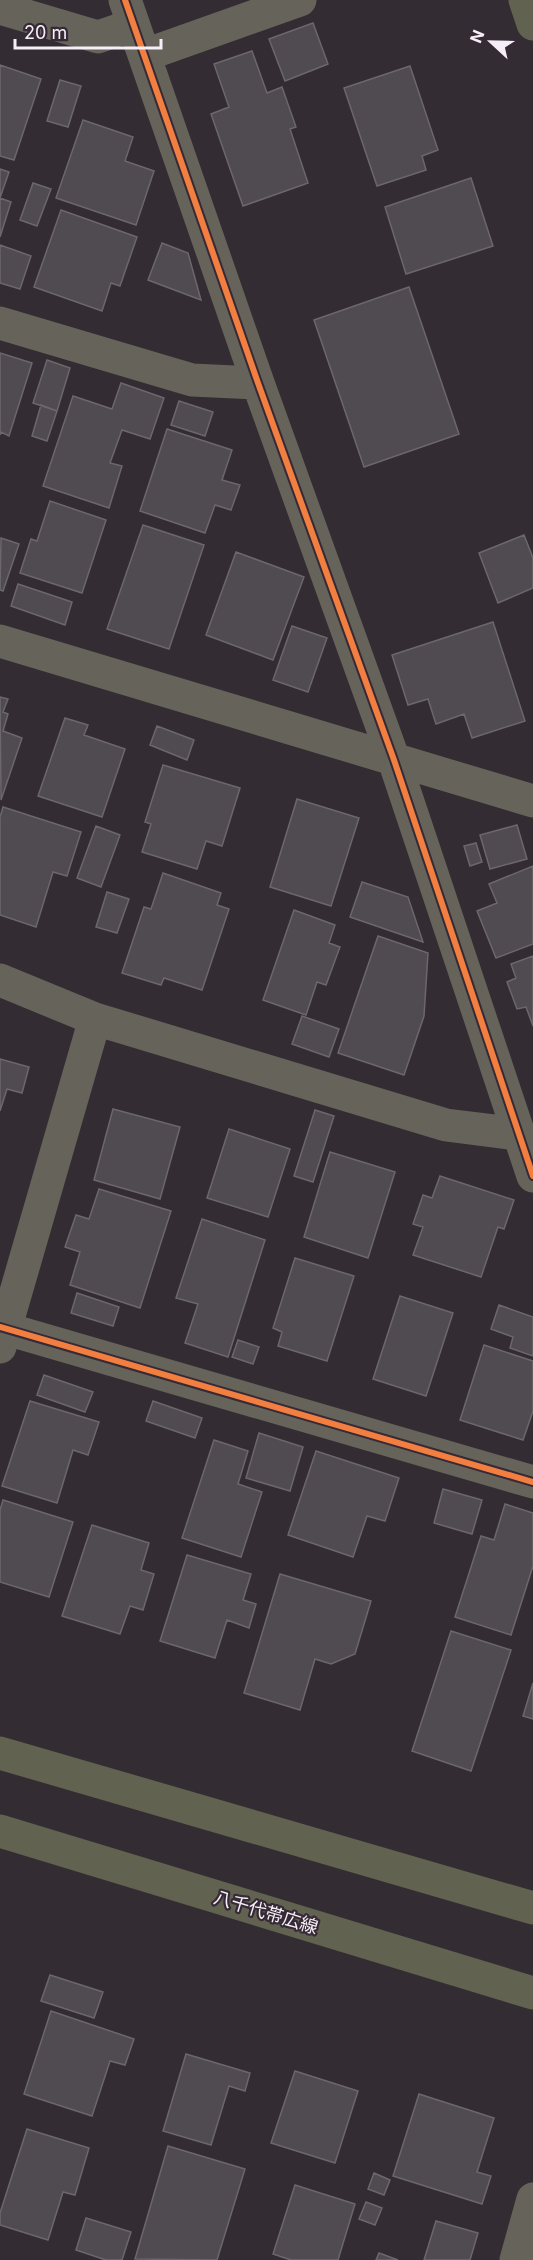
<svg xmlns="http://www.w3.org/2000/svg" width="533" height="2260" font-family="Inter,'Noto Sans JP',sans-serif">
  <style>
    .building { fill: #504b50; stroke: #6c676c; stroke-width: 1.5 }
    .lines { fill: none; stroke-linecap: round; stroke-linejoin: round }
    .minor { stroke: #66645a; stroke-width: 33 }
    .secondary { stroke: #626250; stroke-width: 33 }
    .cycleway-casing { stroke: #362a36; stroke-width: 10 }
    .cycleway { stroke: #f27e40; stroke-width: 6 }
    .labels { text-anchor: middle; dominant-baseline: central; stroke-width: 4.5; stroke-linejoin: round; paint-order: stroke }
    .street-label { font-size: 18px; fill: #f7eff7; stroke: #362a36 }
  </style>
  <rect width="100%" height="100%" fill="#332d33"/>
  <!-- building -->
  <path class="building" d="M 313,23 L 328,64 L 285,81 L 269,39 Z
    M 252,51 L 267,93 L 282,87 L 296,127 L 290,129 L 308,183 L 243,206 L 211,114 L 229,107 L 214,64 Z
    M 0,65 L 41,79 L 14,160 L 0,156 Z
    M 410,66 L 438,150 L 422,156 L 426,170 L 377,186 L 344,88 Z
    M 60,80 L 81,86 L 68,127 L 47,121 Z
    M 83,120 L 133,137 L 125,161 L 154,171 L 136,225 L 56,198 Z
    M 0,169 L 9,172 L 0,198 Z
    M 471,178 L 493,246 L 406,274 L 385,207 Z
    M 33,183 L 51,189 L 37,226 L 20,220 Z
    M 0,198 L 11,202 L 0,237 Z
    M 61,210 L 137,237 L 120,286 L 111,283 L 102,311 L 34,287 Z
    M 162,243 L 188,253 L 201,300 L 148,280 Z
    M 0,245 L 31,256 L 20,289 L 0,283 Z
    M 409,287 L 459,434 L 364,467 L 314,320 Z
    M 0,353 L 32,363 L 9,436 L 1,432 L 0,435 Z
    M 47,360 L 70,368 L 57,411 L 33,403 Z
    M 121,383 L 164,398 L 150,439 L 122,430 L 110,463 L 122,466 L 109,508 L 43,486 L 73,396 L 112,409 Z
    M 179,401 L 213,412 L 205,436 L 171,425 Z
    M 41,405 L 57,411 L 47,441 L 32,436 Z
    M 167,429 L 232,450 L 222,480 L 240,485 L 231,510 L 215,505 L 205,533 L 140,511 Z
    M 50,501 L 106,520 L 82,593 L 20,573 L 31,539 L 37,541 Z
    M 143,525 L 204,545 L 169,649 L 107,629 Z
    M 524,535 L 533,558 L 533,588 L 498,603 L 479,553 Z
    M 1,538 L 19,544 L 3,591 L 0,590 Z
    M 236,552 L 304,577 L 273,660 L 206,635 Z
    M 18,584 L 72,602 L 65,625 L 11,606 Z
    M 493,622 L 525,721 L 472,738 L 464,714 L 436,724 L 428,699 L 408,705 L 392,655 Z
    M 292,626 L 327,638 L 308,692 L 273,680 Z
    M 0,697 L 8,699 L 3,712 L 8,714 L 3,731 L 22,738 L 1,800 Z
    M 65,718 L 88,725 L 84,735 L 125,749 L 102,817 L 38,796 Z
    M 157,726 L 194,740 L 187,760 L 150,745 Z
    M 163,765 L 240,788 L 222,846 L 206,841 L 197,869 L 142,852 L 151,824 L 145,822 Z
    M 297,799 L 359,818 L 331,906 L 270,887 Z
    M 3,807 L 81,832 L 67,876 L 53,872 L 36,927 L 0,915 L 0,817 Z
    M 517,825 L 527,859 L 490,869 L 480,835 Z
    M 96,826 L 120,835 L 101,887 L 77,878 Z
    M 476,843 L 482,862 L 470,866 L 464,846 Z
    M 533,866 L 533,944 L 496,958 L 477,911 L 497,903 L 489,884 Z
    M 163,873 L 221,893 L 217,905 L 229,909 L 202,990 L 164,978 L 161,985 L 122,973 L 144,907 L 151,909 Z
    M 362,882 L 408,897 L 423,942 L 350,917 Z
    M 107,892 L 129,899 L 117,933 L 96,927 Z
    M 294,910 L 335,925 L 329,943 L 340,947 L 326,985 L 317,982 L 306,1015 L 263,1000 Z
    M 378,936 L 428,953 L 424,1016 L 404,1075 L 338,1053 Z
    M 533,956 L 533,1026 L 526,1007 L 517,1009 L 507,982 L 516,978 L 511,964 Z
    M 302,1016 L 339,1029 L 329,1057 L 292,1044 Z
    M 0,1059 L 29,1067 L 22,1093 L 7,1089 L 0,1111 Z
    M 113,1109 L 180,1127 L 160,1199 L 94,1180 Z
    M 315,1110 L 334,1116 L 313,1182 L 294,1176 Z
    M 229,1129 L 290,1149 L 268,1217 L 207,1198 Z
    M 330,1152 L 395,1172 L 368,1258 L 304,1237 Z
    M 440,1176 L 514,1200 L 504,1229 L 498,1227 L 481,1277 L 413,1255 L 423,1227 L 413,1224 L 423,1195 L 432,1198 Z
    M 99,1189 L 171,1211 L 140,1308 L 70,1285 L 80,1252 L 65,1247 L 76,1215 L 89,1219 Z
    M 202,1219 L 265,1240 L 228,1357 L 185,1343 L 198,1304 L 176,1298 Z
    M 295,1258 L 354,1276 L 327,1361 L 278,1346 L 282,1332 L 273,1328 Z
    M 77,1293 L 119,1307 L 113,1326 L 71,1313 Z
    M 400,1296 L 453,1313 L 426,1396 L 373,1379 Z
    M 499,1305 L 533,1317 L 533,1356 L 510,1348 L 513,1337 L 491,1329 Z
    M 238,1340 L 259,1347 L 253,1364 L 232,1357 Z
    M 484,1345 L 533,1361 L 533,1411 L 523,1440 L 460,1420 Z
    M 44,1375 L 93,1392 L 85,1412 L 37,1395 Z
    M 30,1401 L 99,1422 L 88,1455 L 73,1450 L 57,1503 L 2,1486 Z
    M 153,1401 L 202,1418 L 195,1438 L 146,1421 Z
    M 259,1433 L 303,1447 L 290,1491 L 246,1478 Z
    M 214,1440 L 248,1451 L 238,1484 L 262,1492 L 241,1557 L 182,1538 Z
    M 316,1451 L 399,1478 L 385,1521 L 367,1516 L 353,1557 L 288,1535 Z
    M 443,1489 L 482,1500 L 472,1534 L 434,1523 Z
    M 3,1500 L 73,1522 L 49,1597 L 0,1582 L 0,1510 Z
    M 505,1504 L 533,1513 L 533,1566 L 511,1635 L 455,1617 L 481,1536 L 494,1540 Z
    M 92,1525 L 149,1543 L 141,1570 L 154,1574 L 143,1610 L 130,1606 L 120,1634 L 62,1616 Z
    M 187,1555 L 251,1574 L 243,1600 L 256,1604 L 249,1628 L 227,1620 L 215,1658 L 160,1641 Z
    M 280,1574 L 371,1601 L 355,1654 L 331,1664 L 315,1659 L 300,1710 L 244,1693 Z
    M 451,1631 L 511,1650 L 471,1771 L 412,1751 Z
    M 533,1683 L 533,1719 L 523,1716 Z
    M 50,1975 L 103,1992 L 94,2018 L 41,2001 Z
    M 51,2011 L 134,2039 L 125,2065 L 110,2061 L 92,2116 L 24,2094 Z
    M 186,2054 L 250,2073 L 245,2091 L 229,2086 L 211,2145 L 163,2131 Z
    M 295,2071 L 358,2091 L 335,2163 L 271,2143 Z
    M 419,2094 L 494,2118 L 477,2172 L 491,2176 L 482,2204 L 393,2176 Z
    M 27,2129 L 89,2148 L 75,2195 L 63,2192 L 48,2240 L 0,2225 L 0,2213 Z
    M 168,2146 L 245,2169 L 217,2260 L 135,2259 Z
    M 374,2173 L 390,2180 L 384,2195 L 368,2189 Z
    M 295,2185 L 355,2204 L 338,2260 L 291,2260 L 273,2254 Z
    M 366,2202 L 382,2208 L 375,2225 L 359,2219 Z
    M 86,2218 L 131,2232 L 122,2260 L 106,2260 L 76,2250 Z
    M 436,2221 L 478,2233 L 470,2260 L 424,2260 Z
    M 379,2253 L 398,2260 L 376,2260 Z"/>
  <g class="lines">
    <!-- minor -->
    <path class="minor" d="M 125,0 L 258,383 L 394,760 L 533,1176
      M 0,8 L 98,37 L 133,25
      M 145,55 L 300,0
      M 0,323 L 192,380 L 258,383
      M 0,641 L 533,801
      M 0,980 L 95,1019 L 446,1125 L 518,1134
      M 0,1327 L 533,1482
      M 0,1347 L 95,1019
      M 516,2260 L 533,2199"/>
    <!-- secondary -->
    <path class="secondary" d="M 525,0 L 533,24
      M 0,1753 L 533,1908
      M 0,1831 L 533,1993"/>
    <defs>
      <path id="cycleway" d="M 125,0 L 258,383 L 394,760 L 533,1176
        M 0,1327 L 533,1482"/>
    </defs>
    <!-- cycleway casing -->
    <use href="#cycleway" class="cycleway-casing"/>
    <!-- cycleway -->
    <use href="#cycleway" class="cycleway"/>
  </g>
  <g class="labels">
    <!-- street labels -->
    <g class="street-label">
      <text transform="translate(266 1912) rotate(17)">八千代帯広線</text>
    </g>
  </g>
  <!-- north arrow -->
  <g transform="translate(491 42) rotate(292)" stroke="#362a36" stroke-width="4.5" paint-order="stroke">
  <path d="M0-4.5L10 22L0 15L-10 22Z" fill="#f7eff7"/>
  <text y="-9" font-size="16" font-weight="bold" text-anchor="middle" fill="#f7eff7">N</text>
  </g>
  <!-- scale -->
  <path d="M15 39v9h146v-9" fill="none" stroke="#f7eff7" stroke-width="3"/>
  <text x="24" y="39" font-size="18" fill="#f7eff7" stroke="#362a36" stroke-width="4.5" paint-order="stroke">20 m</text>
</svg>
